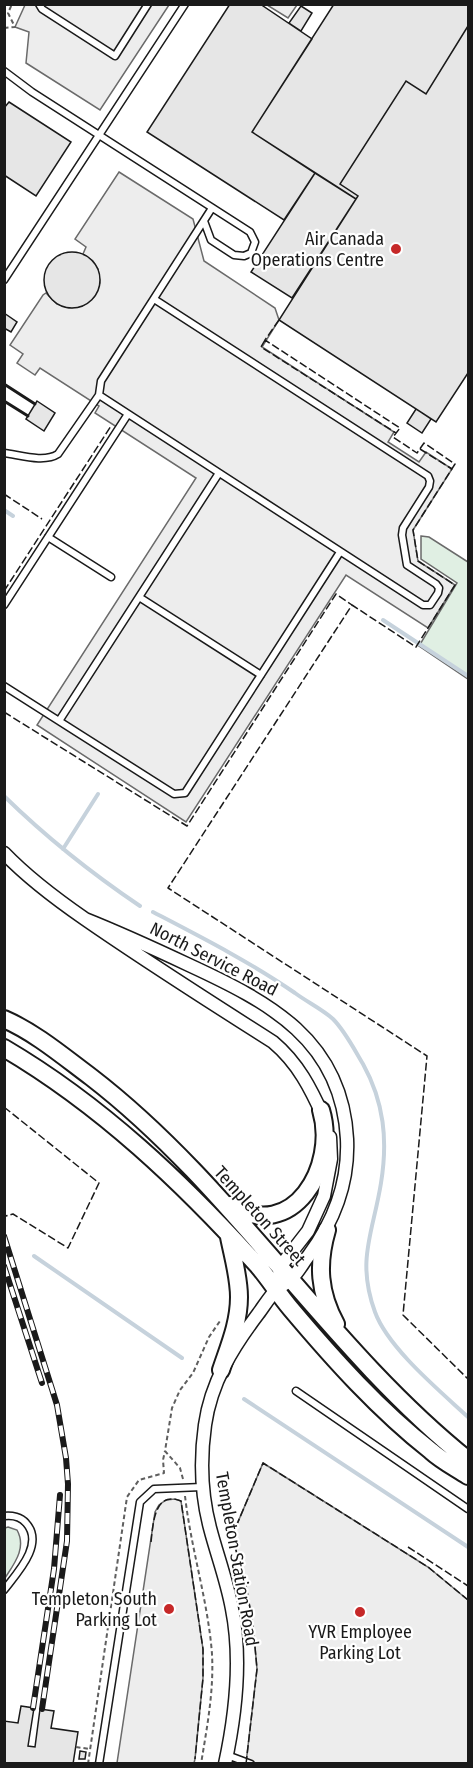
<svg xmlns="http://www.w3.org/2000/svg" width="473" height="1768" font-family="'Fira Sans Condensed',sans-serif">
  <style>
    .green { fill: #e0efe3; stroke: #6a6a6a; stroke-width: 1.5 }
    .parking { fill: #ededed; stroke: #6a6a6a; stroke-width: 1.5 }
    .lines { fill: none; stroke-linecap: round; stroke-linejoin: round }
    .stream { stroke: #c6d2dc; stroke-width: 4 }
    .building { fill: #e6e6e6; stroke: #1a1a1a; stroke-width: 1.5 }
    .lane-casing { stroke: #1a1a1a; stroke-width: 9 }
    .street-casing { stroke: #1a1a1a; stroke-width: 15 }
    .secondary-casing { stroke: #1a1a1a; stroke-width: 20 }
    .path { stroke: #5f5f5f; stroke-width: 2; stroke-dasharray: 4.5 3; stroke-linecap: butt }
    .lane { stroke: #fff; stroke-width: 6 }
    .street { stroke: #fff; stroke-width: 12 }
    .secondary { stroke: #fff; stroke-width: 16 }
    .rail-casing { stroke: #1a1a1a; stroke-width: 6 }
    .rail { stroke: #fff; stroke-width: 4; stroke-dasharray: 11; stroke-linecap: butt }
    .fence { stroke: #1a1a1a; stroke-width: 1.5; stroke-dasharray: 8 3; stroke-linecap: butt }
    .wall { stroke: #1a1a1a; stroke-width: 3 }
    .poi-dot { fill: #c62828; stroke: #fff; stroke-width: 2 }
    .labels { text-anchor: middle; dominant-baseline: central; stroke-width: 4.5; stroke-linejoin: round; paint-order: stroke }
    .poi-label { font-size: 18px; fill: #1a1a1a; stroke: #fff; text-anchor: end }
    .street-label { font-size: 18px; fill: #1a1a1a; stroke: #fff }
  </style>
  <rect width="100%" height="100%" fill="#fff"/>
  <!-- green -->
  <path class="green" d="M 421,536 L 429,537 L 468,562 L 468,679 L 419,646 L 457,583 L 421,559 Z
    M 8,1527 L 17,1530 C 27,1548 14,1564 5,1578 L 5,1528 Z"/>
  <!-- parking -->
  <path class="parking" d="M 25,5 L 169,5 L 100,110 L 26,63 L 29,32 L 15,27 Z
    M 267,5 L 297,5 L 288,18 Z
    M 119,172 L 193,219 L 204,261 L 275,308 L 279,320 L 262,347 L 394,432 L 388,442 L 419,462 L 426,452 L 452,469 L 413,530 L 418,561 L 455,585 L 428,628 L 346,575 L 186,822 L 37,725 L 196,478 L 95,413 L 99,406 L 40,368 L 35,375 L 17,363 L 23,354 L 10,345 L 43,295 L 46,293 L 57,304 L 69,308 L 82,306 L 94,297 L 100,283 L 98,269 L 93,261 L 83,254 L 86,247 L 75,239 Z
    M 263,1463 L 428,1567 L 468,1600 L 468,1763 L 246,1763 L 257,1669 L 253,1625 L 246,1585 L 232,1536 Z
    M 175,1499 L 181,1501 L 203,1649 L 203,1678 L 195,1759 L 194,1763 L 117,1763 L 155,1512 L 159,1505 L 166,1500 Z"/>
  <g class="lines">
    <!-- stream -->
    <path class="stream" d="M 4,510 L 13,516
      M 383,620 L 468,676
      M 4,796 C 46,837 91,873 140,906
      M 63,849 L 98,794
      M 153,912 C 201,937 250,962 295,993 C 307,1002 322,1009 333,1019 C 345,1031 354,1049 363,1064 C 384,1102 388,1140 381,1183 C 373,1233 356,1260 375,1312 C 388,1348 440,1391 468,1417
      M 34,1256 L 182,1358
      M 244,1399 L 468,1547"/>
  </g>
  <!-- building -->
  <path class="building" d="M 230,4 L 260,4 L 312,39 L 252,132 L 315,173 L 284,220 L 147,132 Z
    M 334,4 L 468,4 L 468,26 L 426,94 L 406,81 L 340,184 L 358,196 L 356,199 L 252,132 Z
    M 301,6 L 312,13 L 301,31 L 289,23 Z
    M 468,26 L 468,373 L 436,422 L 279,320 L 358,196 L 340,184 L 406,81 L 426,94 Z
    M 9,102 L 71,142 L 36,196 L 4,175 L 4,108 Z
    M 315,173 L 356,199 L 292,298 L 251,272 Z
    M44 280a28 28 0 1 1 56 0a28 28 0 1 1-56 0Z
    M 4,313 L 17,322 L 11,332 L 4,328 Z
    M 37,401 L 55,413 L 44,431 L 26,419 Z
    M 416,409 L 431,419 L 422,433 L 407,423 Z
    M 21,1706 L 34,1708 L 28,1746 L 35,1747 L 40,1709 L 54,1711 L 51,1728 L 78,1732 L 73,1764 L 4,1764 L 4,1721 L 18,1723 Z
    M 80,1751 L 86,1752 L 85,1759 L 79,1759 Z"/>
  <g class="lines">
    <defs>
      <path id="lane" d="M 39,4 L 42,9 L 115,56 L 148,4
        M 4,71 L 32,92 L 250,232 L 255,242 L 251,253 L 244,256 L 234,255 L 211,240 L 204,221
        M 4,280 L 185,4
        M 99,395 L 423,605 L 430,605 L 438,593 L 439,588 L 436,584 L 407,565 L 402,535 L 403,528 L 429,487 L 430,481 L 428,476 L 154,299
        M 4,453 C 20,455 44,463 58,454 L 99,395 L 101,381 L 212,208
        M 219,473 L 59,721 L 174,794 L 185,793 L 340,552
        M 48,537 L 111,577
        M 139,597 L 261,675
        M 4,605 L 128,414
        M 4,686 L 59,721
        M 296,1391 L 468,1509
        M 4,1516 C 12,1515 21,1517 26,1523 C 45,1544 17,1573 4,1590
        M 227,1755 L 251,1764
        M 99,1764 L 140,1502 L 154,1489 L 202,1487"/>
      <path id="street" d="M 4,853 C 29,879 56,899 85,919 C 147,962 210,1002 273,1042 C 298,1063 311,1089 324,1118
        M 85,919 C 120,933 155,949 189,965 C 269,1002 342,1040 347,1139 C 349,1183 334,1221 309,1255 C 303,1263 298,1273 290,1280 C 286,1284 281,1286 277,1289 C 270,1296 264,1306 258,1314 C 233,1347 211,1382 205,1425 C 200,1460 201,1494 210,1528 C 217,1555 227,1581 232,1609 C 242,1659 236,1713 225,1764
        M 277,1290 L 280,1267 L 308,1231 L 324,1196 L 331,1159 L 330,1137"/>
      <path id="secondary" d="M 4,1019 C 36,1033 64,1057 91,1077 C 234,1187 328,1348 468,1460
        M 4,1048 C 101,1105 183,1183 258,1266 C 270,1280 279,1295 291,1309 C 334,1360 379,1410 431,1451 C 442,1461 456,1468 468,1476
        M 230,1205 C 293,1244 338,1166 321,1110
        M 327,1230 C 317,1264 319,1293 336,1324
        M 221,1370 C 229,1346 239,1323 239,1297 C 239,1277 233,1257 229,1237"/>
    </defs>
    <!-- lane casing -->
    <use href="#lane" class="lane-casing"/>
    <!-- street casing -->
    <use href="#street" class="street-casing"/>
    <!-- secondary casing -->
    <use href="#secondary" class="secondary-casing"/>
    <!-- path -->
    <path class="path" d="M 4,28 L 15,27 L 8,13 L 12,4
      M 277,1228 L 280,1241
      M 183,1479 L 180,1468 L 165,1451 L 172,1408 L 180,1390 L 193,1373 L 209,1337 L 220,1321
      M 185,1496 C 191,1549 208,1601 212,1654 C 214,1691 207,1727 201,1764
      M 76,1747 L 90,1749
      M 88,1764 L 127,1497 L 139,1480 L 164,1473 L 163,1460 L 165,1451"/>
    <!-- lane -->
    <use href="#lane" class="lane"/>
    <!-- street -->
    <use href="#street" class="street"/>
    <!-- secondary -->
    <use href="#secondary" class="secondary"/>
    <defs>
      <path id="rail" d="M 4,1236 L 57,1405 L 66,1458 L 68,1484 L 67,1541 L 42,1709
        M 4,1266 L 42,1383
        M 33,1708 L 54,1569 L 60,1495"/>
    </defs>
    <!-- rail casing -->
    <use href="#rail" class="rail-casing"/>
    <!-- rail -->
    <use href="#rail" class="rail"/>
    <!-- fence -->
    <path class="fence" d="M 279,320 L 265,340 L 400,428 L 393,437 L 417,453 L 424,443 L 455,464 L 413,530 L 418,561 L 455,585 L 416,647 L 352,605 L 168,888 L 427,1056 L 403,1315 L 468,1379
      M 265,340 L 261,347 L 396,433
      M 420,449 L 452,469
      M 4,494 L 42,519
      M 4,591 L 111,426
      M 4,712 L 187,826 L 336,594 L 352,605
      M 4,1107 L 99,1183 L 68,1248 L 13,1214 L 6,1216 L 4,1212
      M 151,1542 C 153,1525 154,1490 181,1501 L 203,1649 L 203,1678 L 195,1759
      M 408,1547 L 468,1586
      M 246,1764 L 257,1669 L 253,1625 L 246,1586 L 232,1536 L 263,1463 L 428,1567 L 468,1600"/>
    <!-- wall -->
    <path class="wall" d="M 4,384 L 35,404
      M 4,401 L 28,416"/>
  </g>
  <!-- markers -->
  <g class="poi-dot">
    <circle cx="396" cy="249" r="6"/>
    <circle cx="169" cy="1609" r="6"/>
    <circle cx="360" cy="1612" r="6"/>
  </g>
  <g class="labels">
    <!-- poi labels -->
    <g class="poi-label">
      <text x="384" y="239">Air Canada<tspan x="384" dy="21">Operations Centre</tspan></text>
      <text x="157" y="1599">Templeton South<tspan x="157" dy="21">Parking Lot</tspan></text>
      <text x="360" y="1632" text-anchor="middle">YVR Employee<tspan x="360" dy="21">Parking Lot</tspan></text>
    </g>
    <!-- street labels -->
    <g class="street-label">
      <text transform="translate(214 959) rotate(27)">North Service Road</text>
      <text transform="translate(260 1216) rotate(48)">Templeton Street</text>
      <text transform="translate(237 1559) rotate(80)">Templeton Station Road</text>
    </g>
  </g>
  <!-- border -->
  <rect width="473" height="1768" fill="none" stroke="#1a1a1a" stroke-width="12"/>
</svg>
